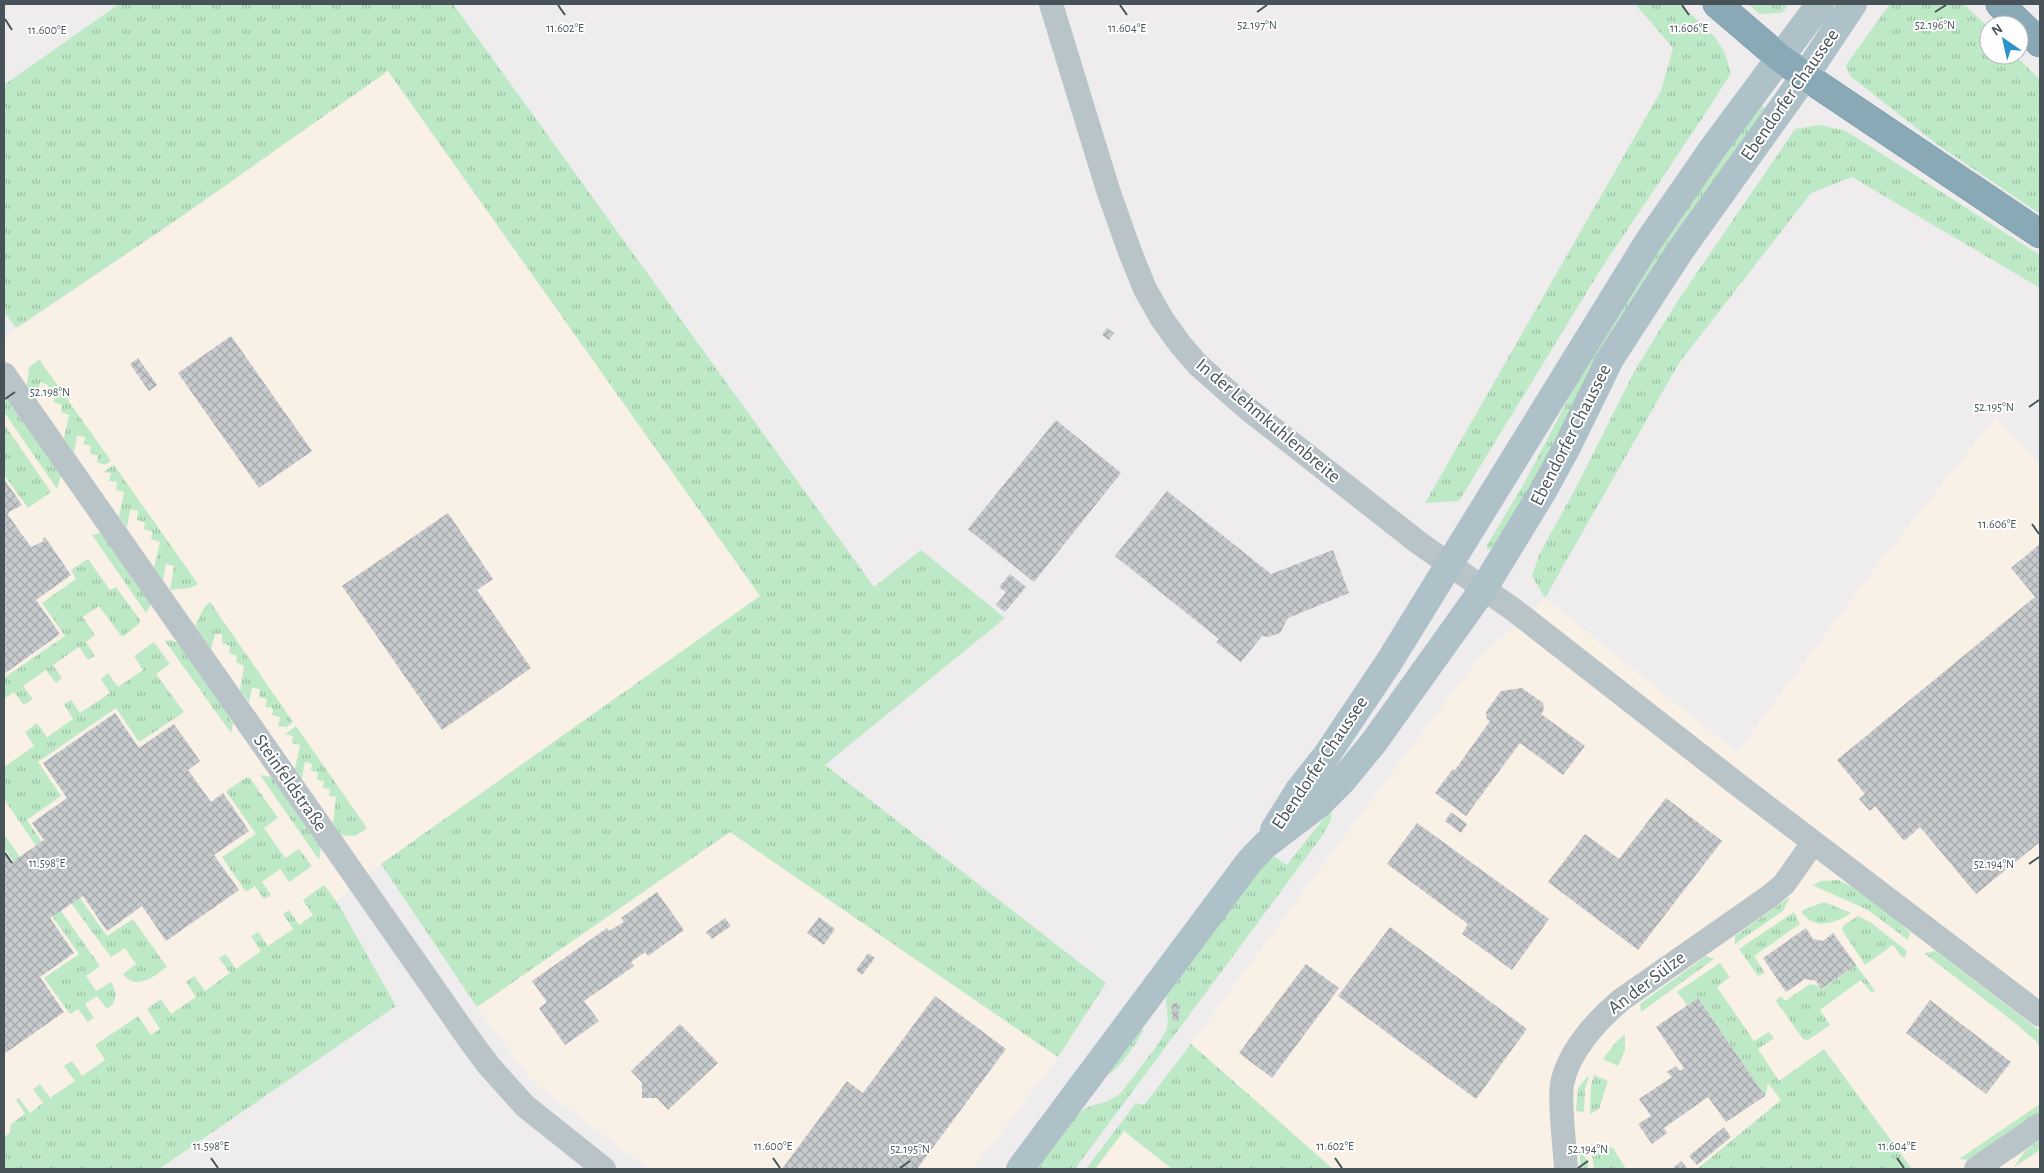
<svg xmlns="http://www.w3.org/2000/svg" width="2044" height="1173" font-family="'Alegreya Sans',sans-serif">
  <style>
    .commercial { fill: #f9f0e6 }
    .grass { fill: url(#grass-tufts) }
    .building { fill: url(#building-cross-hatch) }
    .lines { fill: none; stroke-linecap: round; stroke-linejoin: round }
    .highway-casing { stroke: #7494a2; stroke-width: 29 }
    .minor { stroke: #b9c4c8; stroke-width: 24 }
    .major { stroke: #aec1c9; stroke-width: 28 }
    .highway { stroke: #89a9b7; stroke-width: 28 }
    .ticks { fill: none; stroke: #475358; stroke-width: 2 }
    .labels { text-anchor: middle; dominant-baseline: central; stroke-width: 4; stroke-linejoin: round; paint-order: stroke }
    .street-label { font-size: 19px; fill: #475358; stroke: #fff }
    .ticks-label { font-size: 12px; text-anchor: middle; fill: #475358; stroke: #fff; stroke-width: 4; stroke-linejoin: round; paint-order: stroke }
  </style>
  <defs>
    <pattern id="grass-tufts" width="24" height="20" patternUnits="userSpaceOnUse" patternTransform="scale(1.25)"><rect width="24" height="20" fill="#bee9c6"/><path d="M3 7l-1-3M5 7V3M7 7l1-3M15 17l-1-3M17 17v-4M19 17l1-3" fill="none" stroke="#9cbfa4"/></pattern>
    <pattern id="building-cross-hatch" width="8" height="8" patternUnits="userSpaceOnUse" patternTransform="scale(1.25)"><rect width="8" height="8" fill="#c7cbce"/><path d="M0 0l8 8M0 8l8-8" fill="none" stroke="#a3a7aa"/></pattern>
  </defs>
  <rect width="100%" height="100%" fill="#efeced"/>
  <!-- commercial -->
  <path class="commercial" d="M 388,71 L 760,596 L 381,864 L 336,902 L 4,1141 L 4,338 L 175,221 Z
    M 1996,417 L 2040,465 L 2040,1169 L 1333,1169 L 1191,1044 L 1328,858 L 1477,660 L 1545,598 L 1737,752 L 1886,554 Z
    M 730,832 L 1058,1057 L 973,1169 L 649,1169 L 533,1082 L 477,1007 Z
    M 1124,1130 L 1172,1169 L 1095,1169 Z"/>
  <!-- grass -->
  <path class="grass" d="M 119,4 L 453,4 L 874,587 L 921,550 L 1005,618 L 825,765 L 1106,983 L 1058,1057 L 730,832 L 477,1007 L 381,864 L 760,596 L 388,71 L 175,221 L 16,328 L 4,312 L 4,85 Z
    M 1635,4 L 1680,4 L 1714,36 L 1724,51 L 1731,73 L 1703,117 L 1599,272 L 1459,501 L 1425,503 L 1661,91 L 1673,48 Z
    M 1748,4 L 1789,4 L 1782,13 L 1760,14 Z
    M 1890,4 L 1964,4 L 1989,28 L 1989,55 L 2015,55 L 2040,80 L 2040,214 L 1938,145 L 1850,76 L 1846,65 Z
    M 1760,104 L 1767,110 L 1492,548 L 1487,550 L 1487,545 L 1522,487 L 1601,337 L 1642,272 Z
    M 1820,125 L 1846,131 L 2040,255 L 2040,288 L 1852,177 L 1811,193 L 1679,363 L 1545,598 L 1532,576 L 1540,553 L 1579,482 L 1635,370 L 1679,299 L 1795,129 Z
    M 40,359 L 41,362 L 111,461 L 104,465 L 97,462 L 98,455 L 90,454 L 91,446 L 84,444 L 85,437 L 77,436 L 74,453 L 64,438 L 69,415 L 61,412 L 62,405 L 54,402 L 55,395 L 47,392 L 48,385 L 40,382 L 37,398 L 27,385 L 29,367 Z
    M 4,396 L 8,399 L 61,476 L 57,489 L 4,412 Z
    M 4,424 L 51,492 L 28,508 L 4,475 Z
    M 114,465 L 198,584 L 190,588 L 170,590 L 174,566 L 166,564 L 163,580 L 154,568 L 160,542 L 151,539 L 153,532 L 144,529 L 145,522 L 137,520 L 138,511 L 130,510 L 127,528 L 119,517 L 124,492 L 116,490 L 117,482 L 109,481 L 111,473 L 103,472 Z
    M 101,533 L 151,604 L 146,613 L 92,535 Z
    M 88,559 L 110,590 L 116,587 L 140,620 L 140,623 L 122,637 L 99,606 L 83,617 L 95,635 L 86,642 L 95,656 L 88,660 L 79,647 L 53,665 L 62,678 L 56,683 L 46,670 L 23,686 L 33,699 L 24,705 L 14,692 L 4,699 L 4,678 L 65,636 L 42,603 L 76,579 L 71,570 Z
    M 210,602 L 293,722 L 287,727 L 278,726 L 280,717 L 272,715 L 273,708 L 265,707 L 267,699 L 259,697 L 260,689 L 252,688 L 249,702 L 240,690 L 244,666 L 236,662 L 237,656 L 229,653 L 230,646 L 222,643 L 222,634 L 215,634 L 211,649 L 195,626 L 205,606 Z
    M 170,640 L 178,643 L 229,717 L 233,724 L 231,733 L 165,641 Z
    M 154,642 L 170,664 L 156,674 L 184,712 L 139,742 L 116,708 L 38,762 L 61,796 L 27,820 L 42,842 L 36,846 L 4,799 L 4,767 L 34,746 L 25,732 L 37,723 L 47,737 L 73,719 L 64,704 L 71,700 L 80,713 L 110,693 L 101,679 L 108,673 L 118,687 L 143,670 L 134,656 Z
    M 296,726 L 367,828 L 355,836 L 341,835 L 333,823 L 336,797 L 329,796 L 330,789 L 323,788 L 324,781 L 317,780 L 318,772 L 311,771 L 312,764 L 305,762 L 302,779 L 295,769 L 300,745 L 292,743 L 293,736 L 285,734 Z
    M 260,775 L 272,777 L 321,848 L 319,860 Z
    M 247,777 L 250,778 L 278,818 L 264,828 L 285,858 L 299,849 L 312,866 L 289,882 L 280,869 L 262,882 L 271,895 L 264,899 L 255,886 L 246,892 L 222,857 L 256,834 L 226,791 Z
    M 1332,809 L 1331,820 L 1322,836 L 1075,1169 L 1035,1169 L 1077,1114 L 1088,1107 L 1108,1101 L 1120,1094 L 1156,1047 L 1166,1031 L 1168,1022 L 1166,1001 L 1168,990 L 1194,953 L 1272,855 L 1287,865 L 1312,833 Z
    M 4,834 L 20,857 L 14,862 L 4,848 Z
    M 1838,880 C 1864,891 1891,913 1910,933 L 1908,940 L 1868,910 L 1812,885 L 1822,881 Z
    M 324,885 L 337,902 L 396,1006 L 159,1169 L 4,1169 L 4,1137 L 10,1133 L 11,1124 L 25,1114 L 16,1100 L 19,1098 L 30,1113 L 43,1103 L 33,1089 L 40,1084 L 50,1098 L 75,1081 L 64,1066 L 72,1061 L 82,1076 L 105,1060 L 95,1045 L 138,1016 L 151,1035 L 160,1029 L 147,1009 L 161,999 L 171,1014 L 196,997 L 186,982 L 194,976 L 205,991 L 230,973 L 219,958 L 226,954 L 236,969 L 261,951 L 251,936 L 258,932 L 268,946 L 293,929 L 283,914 L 289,910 L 299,925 L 313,915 L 303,900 Z
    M 1790,897 L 1783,911 L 1735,944 L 1735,936 Z
    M 80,898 L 107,936 L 133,919 L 167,967 C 153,977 137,991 123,974 L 136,964 L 125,948 L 111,957 L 71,903 Z
    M 1824,902 L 1851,913 C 1835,924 1813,931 1801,911 Z
    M 61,911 L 100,966 L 86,976 L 96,991 L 111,982 C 117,993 118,1001 107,1009 L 97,996 L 85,1004 L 94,1018 L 88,1022 L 78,1009 L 70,1014 L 44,978 L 79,954 L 52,916 Z
    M 1794,912 L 1800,924 L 1754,956 L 1765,973 L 1758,976 L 1739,949 Z
    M 1858,916 L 1870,922 L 1907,951 L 1905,957 L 1902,957 L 1893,945 L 1865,965 L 1842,930 L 1844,925 Z
    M 1936,951 L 2040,1031 L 2040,1048 L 2037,1042 L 2015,1023 L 1924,953 Z
    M 1706,956 L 1714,959 L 1641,1012 L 1640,1004 Z
    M 1720,963 L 1730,977 L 1717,987 L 1754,1041 L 1769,1032 L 1774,1038 L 1758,1049 L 1779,1081 L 1824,1049 L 1912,1169 L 1697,1169 L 1781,1100 L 1768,1083 L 1765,1096 L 1698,998 L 1687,1005 L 1677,992 Z
    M 1856,965 L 1875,991 L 1872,993 L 1861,980 L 1820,1010 L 1830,1025 L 1808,1040 L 1803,1039 L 1776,1001 L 1781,996 L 1785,1001 L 1810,984 L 1819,986 L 1822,989 Z
    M 1141,1025 L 1143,1032 C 1134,1046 1121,1068 1106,1076 Z
    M 1625,1034 L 1625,1050 L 1618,1066 L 1603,1059 L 1617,1041 Z
    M 1191,1044 L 1333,1169 L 1172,1169 L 1124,1131 L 1095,1169 L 1086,1169 L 1136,1103 L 1144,1105 Z
    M 1594,1075 L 1608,1081 L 1599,1109 L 1590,1114 L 1591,1085 Z
    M 1587,1077 L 1589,1077 L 1585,1089 L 1584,1112 L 1576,1111 L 1578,1088 Z
    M 2040,1104 L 2040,1112 L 1970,1160 L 1959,1159 Z
    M 2040,1140 L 2040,1150 L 2014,1167 L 2025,1151 Z
    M 1591,1145 L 1613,1148 L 1626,1169 L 1594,1169 Z
    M 1579,1151 L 1588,1161 L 1588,1169 L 1581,1169 Z"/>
  <!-- building -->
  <path class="building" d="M 1107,328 L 1114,333 L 1109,340 L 1102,335 Z
    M 231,336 L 312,451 L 259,488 L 178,373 Z
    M 138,358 L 157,385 L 149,391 L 130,364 Z
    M 1056,420 L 1121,473 L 1034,582 L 968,529 Z
    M 4,479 L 22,505 L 9,512 L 8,515 L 31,547 L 44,541 L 42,539 L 45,537 L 71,575 L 36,600 L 60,634 L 4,674 Z
    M 1167,491 L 1271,574 L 1333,550 L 1349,593 L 1288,618 L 1280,633 L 1268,637 L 1262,636 L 1241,662 L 1216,642 L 1219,639 L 1115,556 Z
    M 448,513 L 493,579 L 477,590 L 531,668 L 442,730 L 342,586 Z
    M 2040,544 L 2040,842 L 1976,894 L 1920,827 L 1904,841 L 1875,806 L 1870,811 L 1859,799 L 1865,794 L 1837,760 L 2035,597 L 2011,568 Z
    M 1010,574 L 1026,587 L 1005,612 L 996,605 L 1006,592 L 999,587 Z
    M 1522,688 L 1543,703 L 1544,710 L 1541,714 L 1585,746 L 1563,775 L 1520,743 L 1466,816 L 1435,793 L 1453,769 L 1455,770 L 1490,721 L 1487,719 L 1486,712 L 1501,691 Z
    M 115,713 L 139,748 L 174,724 L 200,761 L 188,770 L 211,802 L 223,793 L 249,831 L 214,855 L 239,890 L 166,941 L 142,906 L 107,931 L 83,896 L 50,918 L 74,953 L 40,977 L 64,1012 L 4,1054 L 4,852 L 11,863 L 44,840 L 32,823 L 67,798 L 43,763 Z
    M 1666,798 L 1722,841 L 1638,950 L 1548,882 L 1585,834 L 1619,859 Z
    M 1451,812 L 1467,824 L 1461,833 L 1445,821 Z
    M 1417,823 L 1549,919 L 1512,970 L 1462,934 L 1468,924 L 1387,864 Z
    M 657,892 L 684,930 L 648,956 L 645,952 L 631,962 L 634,966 L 584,1001 L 599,1021 L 565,1045 L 539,1008 L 547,1002 L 532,981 L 607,928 L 609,931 L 624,922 L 621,918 Z
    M 819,917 L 835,929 L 824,945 L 807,933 Z
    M 725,918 L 731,926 L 712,939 L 706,932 Z
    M 1390,927 L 1527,1029 L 1476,1099 L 1338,996 Z
    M 1806,928 L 1813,939 L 1823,941 L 1833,933 L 1856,965 L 1821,989 L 1816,981 L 1805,979 L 1786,992 L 1763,958 Z
    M 868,953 L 875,958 L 862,975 L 856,970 Z
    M 1306,964 L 1339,988 L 1272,1078 L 1239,1053 Z
    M 935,996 L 1006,1049 L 917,1169 L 782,1169 L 847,1081 L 863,1093 Z
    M 1698,998 L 1765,1096 L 1726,1122 L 1708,1097 L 1664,1128 L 1667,1133 L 1652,1144 L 1638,1124 L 1651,1116 L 1639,1099 L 1672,1077 L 1667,1072 L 1676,1066 L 1680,1071 L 1684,1068 L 1656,1027 Z
    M 1930,1000 L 2011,1062 L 1986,1094 L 1906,1033 Z
    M 1178,1003 L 1179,1021 L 1173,1021 L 1171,1004 Z
    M 680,1024 L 718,1063 L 668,1110 L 657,1098 L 642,1098 L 642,1083 L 631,1071 Z
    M 1724,1127 L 1731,1137 L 1697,1165 L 1689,1156 Z
    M 1681,1161 L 1688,1169 L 1672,1169 Z"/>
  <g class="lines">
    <defs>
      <path id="highway" d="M 1717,4 L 1780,58 L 1805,76 L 2040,234
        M 2000,4 L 2040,43"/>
    </defs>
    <!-- highway casing -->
    <use href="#highway" class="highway-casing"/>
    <!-- minor -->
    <path class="minor" d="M 1051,4 L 1108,190 L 1130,252 L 1145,289 L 1162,319 L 1180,344 L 1198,365 L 1248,409 L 1419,543 L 1514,610 L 1737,784 L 2040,1015
      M 4,374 L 469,1039 L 489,1066 L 525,1106 L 604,1169
      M 1566,1169 C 1565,1146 1559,1106 1562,1084 C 1568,1052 1597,1020 1621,1000 L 1770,896 L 1784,884 L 1813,843
      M 1976,1169 L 2040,1125"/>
    <!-- major -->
    <path class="major" d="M 1274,830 L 1299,790 L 1326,756 L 1389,662 L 1648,242 L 1713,148 L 1820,4
      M 1020,1169 L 1249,862 L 1265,845 L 1319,804 L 1342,781 L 1374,742 L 1484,588 L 1543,491 L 1567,447 L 1610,359 L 1682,248 L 1805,76 L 1853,4"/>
    <!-- highway -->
    <use href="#highway" class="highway"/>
  </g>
  <!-- ticks -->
  <path class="ticks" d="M 558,5 L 565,15M 1120,5 L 1127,15M 1682,5 L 1689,15M 1257,12 L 1267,5M 1935,12 L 1946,5M 5,19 L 12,30M 5,399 L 15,392M 2029,407 L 2039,400M 2032,524 L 2039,534M 5,853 L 12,863M 2029,864 L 2039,857M 211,1158 L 218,1168M 773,1158 L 780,1168M 1335,1158 L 1342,1168M 1897,1158 L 1904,1168M 900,1168 L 910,1161M 1578,1168 L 1588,1161"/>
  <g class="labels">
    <!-- street labels -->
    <g class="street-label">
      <text transform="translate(1790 95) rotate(-55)">Ebendorfer Chaussee</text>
      <text transform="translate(1268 421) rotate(40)">In der Lehmkuhlenbreite</text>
      <text transform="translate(1571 435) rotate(-63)">Ebendorfer Chaussee</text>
      <text transform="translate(1320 763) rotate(-56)">Ebendorfer Chaussee</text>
      <text transform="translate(290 783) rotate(55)">Steinfeldstraße</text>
      <text transform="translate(1647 983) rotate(-37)">An der Sülze</text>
    </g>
  </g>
  <g class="ticks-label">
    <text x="1257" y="29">52.197°N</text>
    <text x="1935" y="29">52.196°N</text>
    <text x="565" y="32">11.602°E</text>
    <text x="1127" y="32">11.604°E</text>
    <text x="1689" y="32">11.606°E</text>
    <text x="47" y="34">11.600°E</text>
    <text x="50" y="396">52.198°N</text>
    <text x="1994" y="411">52.195°N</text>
    <text x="1997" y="528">11.606°E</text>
    <text x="47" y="867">11.598°E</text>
    <text x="1994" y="868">52.194°N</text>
    <text x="211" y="1150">11.598°E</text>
    <text x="773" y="1150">11.600°E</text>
    <text x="1335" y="1150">11.602°E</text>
    <text x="1897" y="1150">11.604°E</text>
    <text x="910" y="1153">52.195°N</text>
    <text x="1588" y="1153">52.194°N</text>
  </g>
  <!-- border -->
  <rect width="2044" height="1173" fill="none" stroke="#475358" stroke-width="10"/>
  <!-- north arrow -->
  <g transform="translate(2004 40) rotate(326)"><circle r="24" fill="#ffffff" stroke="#b5babc"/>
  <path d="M0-4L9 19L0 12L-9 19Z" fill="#2b93cb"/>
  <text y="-8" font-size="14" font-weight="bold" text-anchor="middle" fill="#475358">N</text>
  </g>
</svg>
